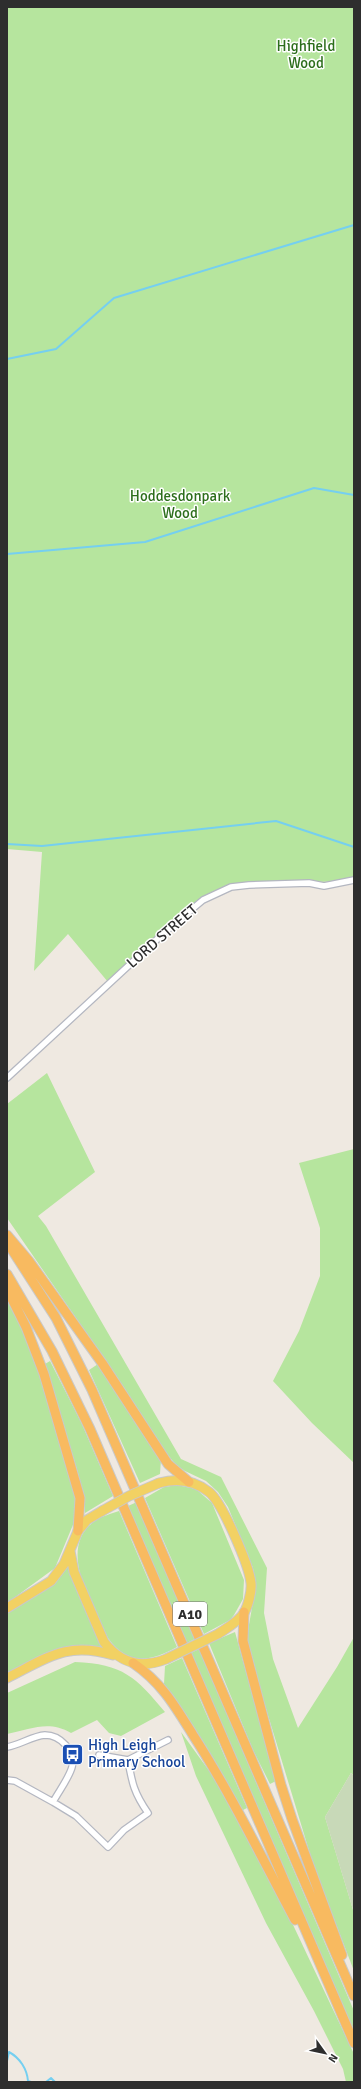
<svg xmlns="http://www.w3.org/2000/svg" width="361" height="2089" font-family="Signika,sans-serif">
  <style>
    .green { fill: #b6e59e }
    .cemetery { fill: #c8d9b8 }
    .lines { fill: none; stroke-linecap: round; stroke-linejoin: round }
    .stream { stroke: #75cff0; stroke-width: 2 }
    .minor-casing { stroke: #b4b7c1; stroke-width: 8 }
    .primary-casing { stroke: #c9c9c9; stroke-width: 11 }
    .trunk-casing { stroke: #c9c9c9; stroke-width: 11 }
    .minor { stroke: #fff; stroke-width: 5.5 }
    .primary { stroke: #f2d163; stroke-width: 9 }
    .trunk { stroke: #f8ba60; stroke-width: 9 }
    .primary-bridge-casing { stroke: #c9c9c9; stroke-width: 11; stroke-linecap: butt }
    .primary-bridge { stroke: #f2d163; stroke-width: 9 }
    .labels { text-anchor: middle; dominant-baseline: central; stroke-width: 3; stroke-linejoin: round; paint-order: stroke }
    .shield { fill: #fff; stroke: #6d6d6d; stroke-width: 1 }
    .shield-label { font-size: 14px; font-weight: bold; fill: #2e2e2e }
    .park-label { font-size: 15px; fill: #2c6e1b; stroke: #fff }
    .street-label { font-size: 15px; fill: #2e2e2e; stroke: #fff }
    .transit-label { font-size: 15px; fill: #164399; stroke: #fff; text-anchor: start }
  </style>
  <rect width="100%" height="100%" fill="#efe9e1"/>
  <!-- green -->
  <path class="green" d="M 7,7 L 354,7 L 354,877 L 342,881 L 245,885 L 220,889 L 108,982 L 68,934 L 34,971 L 42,852 L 7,849 Z
    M 47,1073 L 95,1172 L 38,1216 L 46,1226 L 181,1459 L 221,1477 L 267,1568 L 264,1613 L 273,1659 L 298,1728 L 337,1667 L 354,1637 L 354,1776 L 351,1773 L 325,1817 L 354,1913 L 354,1971 L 314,1867 L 251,1659 L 247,1636 L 256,1585 L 253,1568 L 228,1507 L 218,1492 L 206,1481 L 185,1471 L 176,1465 L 164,1450 L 123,1386 L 7,1218 L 7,1104 Z
    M 354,1149 L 354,1463 L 312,1423 L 273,1381 L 299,1331 L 320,1276 L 320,1228 L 299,1163 Z
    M 7,1298 L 33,1353 L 77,1504 L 75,1520 L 55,1568 L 7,1603 Z
    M 50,1361 L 81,1422 L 113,1496 L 85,1513 L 84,1498 L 78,1473 L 45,1364 Z
    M 98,1364 L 161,1459 L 160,1474 L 140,1483 L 89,1370 Z
    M 177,1485 L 196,1489 L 212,1503 L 244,1580 L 243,1599 L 234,1615 L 230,1620 L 204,1634 L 145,1498 L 164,1487 Z
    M 137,1502 L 195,1639 L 187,1643 L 128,1506 Z
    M 119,1511 L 177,1647 C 150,1662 128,1666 108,1638 C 93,1605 55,1548 96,1520 C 102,1516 111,1514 119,1511 Z
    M 67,1566 L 102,1647 C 64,1641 39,1656 7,1674 L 7,1612 C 29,1599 54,1589 67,1566 Z
    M 235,1632 L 276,1781 L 270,1784 L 253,1750 L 209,1643 Z
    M 199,1649 L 354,2011 L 354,2031 L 191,1653 Z
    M 182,1658 L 247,1808 L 243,1810 L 191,1723 L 164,1684 L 165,1666 Z
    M 75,1662 C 123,1664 136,1677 165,1712 L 121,1736 L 109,1733 L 97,1720 L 71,1733 C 49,1720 31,1729 7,1734 L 7,1693 Z
    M 181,1732 L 223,1790 L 269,1874 L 354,2054 L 354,2082 L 346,2082 L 343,2069 L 314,2011 L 266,1923 L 196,1776 Z"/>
  <!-- cemetery -->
  <path class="cemetery" d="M 351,1773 L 354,1776 L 354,1913 L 325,1817 Z"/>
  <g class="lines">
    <!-- stream -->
    <path class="stream" d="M 7,359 L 56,349 L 114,298 L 354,225
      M 7,554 L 145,542 L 314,488 L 354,495
      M 7,844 L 42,846 L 276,821 L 354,847
      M 7,2061 L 9,2052 C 20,2058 27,2069 28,2081 L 31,2082
      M 46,2082 L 51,2078 L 55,2082"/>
    <defs>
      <path id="minor" d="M 7,1078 L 165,932 L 203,900 L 231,887 L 249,885 L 309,883 L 324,886 L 354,880
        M 7,1747 C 20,1745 32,1736 45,1735 C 60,1735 76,1751 72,1767 C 69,1778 59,1791 53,1802 L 76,1816 L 108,1847 L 124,1830 L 148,1813 C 134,1793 132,1783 128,1760 L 168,1740
        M 99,1755 L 128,1760
        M 7,1780 L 15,1781 L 53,1802"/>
      <path id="primary" d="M 159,1483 C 177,1478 194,1480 209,1492 C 222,1502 249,1565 251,1583 C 252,1591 248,1606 244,1613 C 238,1622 227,1628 218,1634
        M 70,1551 L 74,1572 L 104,1642 C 120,1663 141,1669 166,1659
        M 7,1608 L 51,1581 L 64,1564 L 78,1531 L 87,1520 L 102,1511
        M 7,1678 C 47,1658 67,1641 113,1655"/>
      <path id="trunk" d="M 7,1235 L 29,1261 L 102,1363 L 168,1464 L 189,1482
        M 7,1242 L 56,1318 L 92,1390 L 354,1996
        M 7,1274 L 52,1351 L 90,1429 L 354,2043
        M 7,1289 L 26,1327 L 44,1374 L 80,1498 L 78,1531
        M 244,1612 L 243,1641 L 281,1785 L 292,1819 L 342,1955
        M 133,1663 C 162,1683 175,1706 193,1735 C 231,1794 262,1858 295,1920"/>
    </defs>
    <!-- minor casing -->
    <use href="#minor" class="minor-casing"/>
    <!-- primary casing -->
    <use href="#primary" class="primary-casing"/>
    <!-- trunk casing -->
    <use href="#trunk" class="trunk-casing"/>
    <!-- minor -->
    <use href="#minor" class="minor"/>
    <!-- primary -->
    <use href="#primary" class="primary"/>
    <!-- trunk -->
    <use href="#trunk" class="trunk"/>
    <defs>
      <path id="primary-bridge" d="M 102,1511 L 129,1496 L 159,1483
        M 166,1659 L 218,1634"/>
    </defs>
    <!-- primary-bridge casing -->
    <use href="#primary-bridge" class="primary-bridge-casing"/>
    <!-- primary-bridge -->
    <use href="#primary-bridge" class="primary-bridge"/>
  </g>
  <!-- icons -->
  <defs>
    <symbol id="bus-square" viewBox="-11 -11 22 22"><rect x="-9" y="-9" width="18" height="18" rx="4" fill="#1a4fb4" stroke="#fff"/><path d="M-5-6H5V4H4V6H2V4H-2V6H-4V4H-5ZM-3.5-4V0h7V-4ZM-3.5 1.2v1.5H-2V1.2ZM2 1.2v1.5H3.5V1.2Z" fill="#fff"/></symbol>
  </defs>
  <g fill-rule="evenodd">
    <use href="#bus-square" x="60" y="1742" width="25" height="25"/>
  </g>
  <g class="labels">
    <!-- shield labels -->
    <rect class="shield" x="173" y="1602" width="34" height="24" rx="3"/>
    <g class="shield-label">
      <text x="190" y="1614">A10</text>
    </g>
    <!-- park labels -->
    <g class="park-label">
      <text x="306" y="46">Highfield<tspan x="306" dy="17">Wood</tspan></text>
      <text x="180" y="496">Hoddesdonpark<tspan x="180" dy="17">Wood</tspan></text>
    </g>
    <!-- street labels -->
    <g class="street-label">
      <text transform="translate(162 936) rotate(-41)">LORD STREET</text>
    </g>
    <!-- transit labels -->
    <g class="transit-label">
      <text x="88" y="1745">High Leigh<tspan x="88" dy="17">Primary School</tspan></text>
    </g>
  </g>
  <!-- border -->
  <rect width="361" height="2089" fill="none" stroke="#2e2e2e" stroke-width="16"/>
  <!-- north arrow -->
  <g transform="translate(325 2053) rotate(123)" stroke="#ffffff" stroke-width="3" paint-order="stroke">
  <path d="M0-3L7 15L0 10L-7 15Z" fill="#2e2e2e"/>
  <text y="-6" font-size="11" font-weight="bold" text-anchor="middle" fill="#2e2e2e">N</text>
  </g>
</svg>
